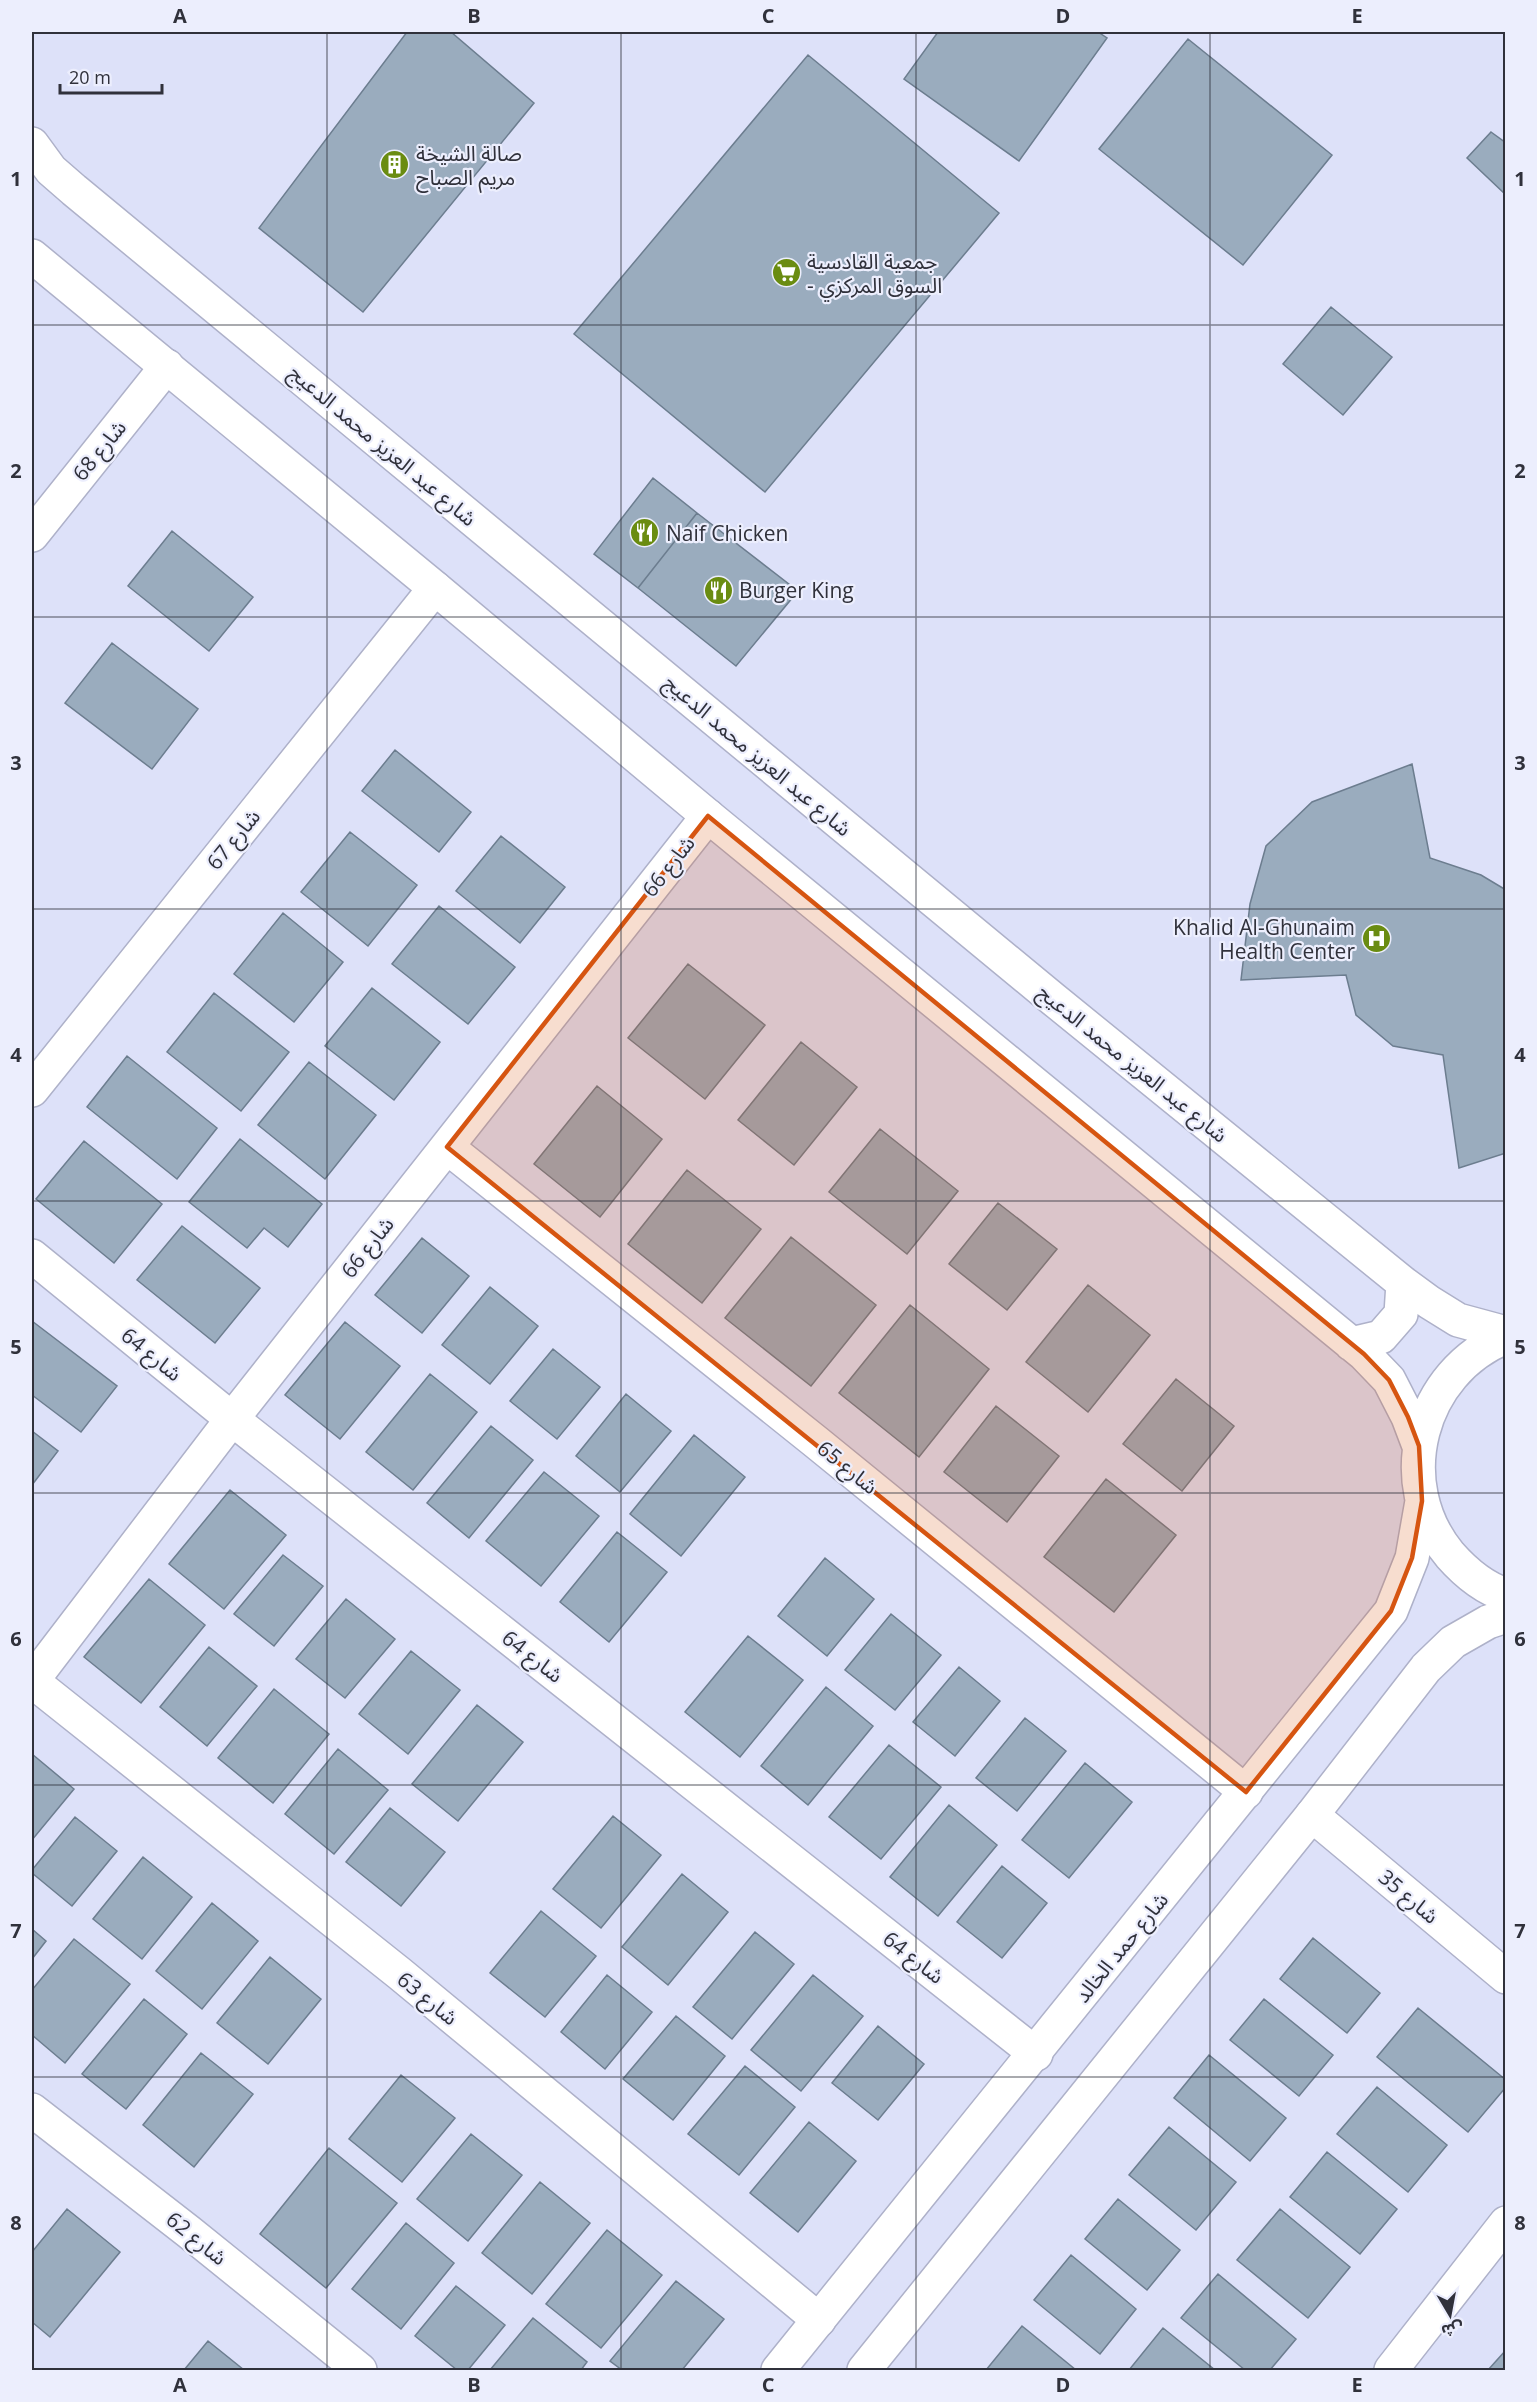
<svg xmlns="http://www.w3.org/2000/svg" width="1537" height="2402" font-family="'Open Sans','Noto Sans Arabic',sans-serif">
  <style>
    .building { fill: #9aacbe; stroke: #6c7d8f; stroke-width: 1.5 }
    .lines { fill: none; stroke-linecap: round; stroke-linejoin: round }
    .street-casing { stroke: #aeb1c9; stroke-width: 36 }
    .secondary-casing { stroke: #aeb1c9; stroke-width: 36 }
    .street { stroke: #fff; stroke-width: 33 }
    .secondary { stroke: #fff; stroke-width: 33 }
    .marked { fill: #d65511; fill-opacity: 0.2; stroke: #d65511; stroke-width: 4.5; stroke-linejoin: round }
    .grid { fill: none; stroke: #30313b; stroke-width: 1.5; stroke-opacity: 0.55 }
    .labels { text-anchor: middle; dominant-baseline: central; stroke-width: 4.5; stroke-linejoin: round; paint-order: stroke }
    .poi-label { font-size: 21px; fill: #30313b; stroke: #eceefd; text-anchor: start }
    .street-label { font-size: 21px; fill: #30313b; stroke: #eceefd }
    .neatline { fill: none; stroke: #30313b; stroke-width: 2 }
    .grid-label { font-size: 20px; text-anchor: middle; font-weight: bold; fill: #30313b }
  </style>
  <rect width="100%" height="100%" fill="#dde1f9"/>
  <!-- building -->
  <path class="building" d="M 407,32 L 451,32 L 534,103 L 363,312 L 259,228 Z
    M 938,32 L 1098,32 L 1107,38 L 1019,161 L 904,79 Z
    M 1188,39 L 1332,155 L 1243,265 L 1099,149 Z
    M 808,55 L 999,213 L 765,492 L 574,334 Z
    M 1491,132 L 1506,143 L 1506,195 L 1467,158 Z
    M 1331,307 L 1392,357 L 1343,415 L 1283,364 Z
    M 653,478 L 697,513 L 638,588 L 594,554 Z
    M 697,513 L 798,591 L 736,666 L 638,588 Z
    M 172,531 L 253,597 L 209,651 L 128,586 Z
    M 112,643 L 198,709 L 152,769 L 65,703 Z
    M 395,750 L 471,812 L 439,852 L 362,791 Z
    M 1412,764 L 1430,858 L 1481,875 L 1506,890 L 1506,1153 L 1459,1168 L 1443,1055 L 1393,1046 L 1356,1015 L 1346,975 L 1241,980 L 1250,904 L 1266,846 L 1312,802 Z
    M 350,832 L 417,885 L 368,946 L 301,892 Z
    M 501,836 L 565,887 L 520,943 L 456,891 Z
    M 439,906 L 515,967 L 468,1024 L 392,964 Z
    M 283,913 L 343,962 L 294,1022 L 234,974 Z
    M 688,964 L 765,1025 L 705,1099 L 628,1038 Z
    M 372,988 L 440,1042 L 394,1100 L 325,1046 Z
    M 214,993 L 289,1052 L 241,1111 L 167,1052 Z
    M 801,1042 L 857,1087 L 794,1165 L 738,1120 Z
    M 127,1056 L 217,1128 L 177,1179 L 87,1107 Z
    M 309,1062 L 376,1115 L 325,1179 L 258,1125 Z
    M 597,1086 L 662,1139 L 600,1217 L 534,1164 Z
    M 880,1129 L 958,1191 L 907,1254 L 829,1192 Z
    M 240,1139 L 322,1204 L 288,1247 L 264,1228 L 247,1248 L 189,1202 Z
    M 84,1141 L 162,1204 L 114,1263 L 36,1199 Z
    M 687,1170 L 761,1229 L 702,1303 L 628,1244 Z
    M 998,1203 L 1057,1249 L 1007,1310 L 949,1264 Z
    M 182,1226 L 260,1288 L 215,1343 L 137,1280 Z
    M 791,1237 L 876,1305 L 811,1386 L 725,1318 Z
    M 422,1238 L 469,1276 L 422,1333 L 375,1295 Z
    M 1088,1285 L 1150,1335 L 1088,1412 L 1026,1362 Z
    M 490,1287 L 538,1326 L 490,1384 L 442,1345 Z
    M 910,1305 L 989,1369 L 919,1457 L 839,1393 Z
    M 32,1321 L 117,1386 L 81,1432 L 32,1395 Z
    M 345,1322 L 400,1366 L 340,1439 L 285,1395 Z
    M 553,1349 L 600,1387 L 557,1439 L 510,1401 Z
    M 430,1374 L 477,1412 L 413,1490 L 366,1452 Z
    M 1176,1379 L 1234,1426 L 1182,1491 L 1123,1444 Z
    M 626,1394 L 671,1431 L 620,1492 L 576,1456 Z
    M 996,1406 L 1059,1456 L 1007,1522 L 944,1472 Z
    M 491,1426 L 533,1460 L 469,1538 L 427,1503 Z
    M 32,1431 L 58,1451 L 32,1485 Z
    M 694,1435 L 745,1477 L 681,1556 L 630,1514 Z
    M 544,1472 L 599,1516 L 541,1586 L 486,1541 Z
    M 1106,1479 L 1176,1535 L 1114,1612 L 1044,1557 Z
    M 230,1490 L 286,1535 L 224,1609 L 169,1564 Z
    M 617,1532 L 667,1572 L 609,1642 L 560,1602 Z
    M 283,1555 L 323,1586 L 274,1646 L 234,1614 Z
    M 825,1558 L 874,1599 L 827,1656 L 778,1616 Z
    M 149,1579 L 205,1625 L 141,1703 L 84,1657 Z
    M 346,1599 L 395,1639 L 345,1698 L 296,1659 Z
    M 891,1614 L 941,1655 L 895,1710 L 845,1670 Z
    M 748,1636 L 803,1680 L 740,1757 L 685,1712 Z
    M 209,1647 L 257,1686 L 207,1746 L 160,1707 Z
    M 411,1651 L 460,1690 L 408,1754 L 359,1714 Z
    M 959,1667 L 1000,1701 L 955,1756 L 913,1722 Z
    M 826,1687 L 873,1726 L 808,1805 L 761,1766 Z
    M 274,1689 L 329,1734 L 273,1803 L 218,1758 Z
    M 477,1705 L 523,1742 L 458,1821 L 412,1784 Z
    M 1025,1718 L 1066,1751 L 1017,1811 L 976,1778 Z
    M 889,1745 L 941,1787 L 881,1859 L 829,1817 Z
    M 338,1749 L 388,1790 L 334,1854 L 285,1814 Z
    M 32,1754 L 74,1789 L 32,1840 Z
    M 1085,1763 L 1132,1802 L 1069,1878 L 1022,1840 Z
    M 949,1805 L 997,1845 L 938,1916 L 890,1877 Z
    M 390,1808 L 445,1852 L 401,1906 L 346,1862 Z
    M 613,1816 L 661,1855 L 601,1928 L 553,1889 Z
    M 75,1817 L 117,1851 L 72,1906 L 32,1873 L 32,1870 Z
    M 143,1857 L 192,1897 L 142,1959 L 93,1919 Z
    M 1002,1866 L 1047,1903 L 1002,1958 L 957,1922 Z
    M 682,1874 L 728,1912 L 668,1985 L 622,1947 Z
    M 212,1903 L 258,1941 L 202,2009 L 156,1971 Z
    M 541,1911 L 596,1956 L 545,2017 L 490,1973 Z
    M 32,1929 L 46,1941 L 32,1959 Z
    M 755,1932 L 794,1964 L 732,2039 L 693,2007 Z
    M 1313,1938 L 1380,1993 L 1347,2033 L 1280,1979 Z
    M 74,1939 L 130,1984 L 65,2063 L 32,2035 L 32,1990 Z
    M 270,1957 L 321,1999 L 268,2064 L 217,2023 Z
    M 607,1975 L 652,2012 L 605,2069 L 561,2032 Z
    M 813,1975 L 863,2016 L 801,2091 L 751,2050 Z
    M 144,1999 L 187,2034 L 126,2109 L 82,2074 Z
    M 1264,1999 L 1333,2055 L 1299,2096 L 1230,2040 Z
    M 1418,2008 L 1506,2080 L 1506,2087 L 1468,2132 L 1377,2057 Z
    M 676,2016 L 725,2056 L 673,2120 L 623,2079 Z
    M 878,2026 L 924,2064 L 878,2120 L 832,2083 Z
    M 201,2053 L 253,2094 L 194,2167 L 143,2125 Z
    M 1209,2055 L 1286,2118 L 1250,2161 L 1174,2098 Z
    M 745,2066 L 795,2107 L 739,2175 L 688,2134 Z
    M 401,2075 L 455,2118 L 402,2182 L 349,2139 Z
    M 1377,2087 L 1447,2145 L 1408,2192 L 1337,2134 Z
    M 809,2122 L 856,2161 L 798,2232 L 750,2193 Z
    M 1169,2127 L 1236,2182 L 1196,2230 L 1129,2175 Z
    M 471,2134 L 522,2175 L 468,2241 L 417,2199 Z
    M 329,2148 L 397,2203 L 326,2288 L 260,2234 Z
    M 1327,2152 L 1397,2209 L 1360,2254 L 1290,2197 Z
    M 540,2182 L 590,2223 L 532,2294 L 482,2253 Z
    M 1118,2199 L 1180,2250 L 1147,2290 L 1085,2239 Z
    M 67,2209 L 120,2252 L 50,2337 L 32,2322 L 32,2252 Z
    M 1280,2209 L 1350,2267 L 1308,2318 L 1237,2260 Z
    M 406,2223 L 454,2263 L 401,2329 L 352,2289 Z
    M 607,2230 L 662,2275 L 601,2348 L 546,2304 Z
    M 1071,2255 L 1136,2309 L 1100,2354 L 1034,2300 Z
    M 1218,2274 L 1296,2339 L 1270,2370 L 1245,2370 L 1181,2318 Z
    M 676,2281 L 724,2319 L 682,2370 L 622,2370 L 610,2361 Z
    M 456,2286 L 505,2325 L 468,2370 L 457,2370 L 415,2336 Z
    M 533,2318 L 587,2362 L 581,2370 L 490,2370 Z
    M 1022,2326 L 1076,2370 L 986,2370 Z
    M 1163,2328 L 1215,2370 L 1129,2370 Z
    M 208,2341 L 244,2370 L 184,2370 Z
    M 1506,2350 L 1506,2370 L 1488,2370 Z"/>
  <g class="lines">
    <defs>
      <path id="street" d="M 32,535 L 167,366
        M 32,1090 L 435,588
        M 447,1147 L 816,1442 L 1246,1792
        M 32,1256 L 232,1419 L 1036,2054
        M 32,1681 L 232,1419 L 708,816
        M 32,1681 L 399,1973 L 819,2320
        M 1312,1815 L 1506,1977
        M 32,2110 L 189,2232 L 360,2370
        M 1391,2370 L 1506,2223"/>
      <path id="secondary" d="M 32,144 L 51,170 L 74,190 L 1053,999 L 1403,1283 L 1429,1302 L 1458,1320 L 1506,1333
        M 32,256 L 435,588 L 708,816 L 1364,1354 L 1389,1380 L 1408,1417 L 1419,1446
        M 1506,1337 C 1419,1372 1390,1483 1450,1555 C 1465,1572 1484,1588 1506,1595
        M 1351,1344 L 1381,1337 L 1401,1314 L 1403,1283
        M 778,2370 L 1391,1611 L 1412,1558 L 1422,1501
        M 864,2370 L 1312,1815 L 1426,1668 L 1453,1642 L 1488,1622 L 1506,1616"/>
    </defs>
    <!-- street casing -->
    <use href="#street" class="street-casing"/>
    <!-- secondary casing -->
    <use href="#secondary" class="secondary-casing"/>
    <!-- street -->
    <use href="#street" class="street"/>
    <!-- secondary -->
    <use href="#secondary" class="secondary"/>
  </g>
  <!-- marked area -->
  <path class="marked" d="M 708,816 L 1364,1354 L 1389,1380 L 1408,1417 L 1419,1446 L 1422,1501 L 1412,1558 L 1391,1611 L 1246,1792 L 447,1147 Z"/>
  <!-- grid -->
  <path class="grid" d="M 327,32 L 327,2370M 621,32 L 621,2370M 916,32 L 916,2370M 1210,32 L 1210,2370M 32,325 L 1506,325M 32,617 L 1506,617M 32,909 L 1506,909M 32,1201 L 1506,1201M 32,1493 L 1506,1493M 32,1785 L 1506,1785M 32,2077 L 1506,2077"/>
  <!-- icons -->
  <defs>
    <symbol id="building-disc" viewBox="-11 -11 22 22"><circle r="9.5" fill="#6a8c11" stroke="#eceefd"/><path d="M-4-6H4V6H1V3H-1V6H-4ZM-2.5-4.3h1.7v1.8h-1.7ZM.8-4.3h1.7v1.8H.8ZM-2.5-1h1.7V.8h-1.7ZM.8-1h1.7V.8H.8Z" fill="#fff"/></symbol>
    <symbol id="supermarket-disc" viewBox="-11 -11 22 22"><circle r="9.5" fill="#6a8c11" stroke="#eceefd"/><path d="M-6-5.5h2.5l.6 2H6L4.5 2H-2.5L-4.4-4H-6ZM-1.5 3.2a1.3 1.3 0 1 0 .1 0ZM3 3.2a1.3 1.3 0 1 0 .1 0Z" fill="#fff"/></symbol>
    <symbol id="restaurant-disc" viewBox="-11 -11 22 22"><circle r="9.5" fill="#6a8c11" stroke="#eceefd"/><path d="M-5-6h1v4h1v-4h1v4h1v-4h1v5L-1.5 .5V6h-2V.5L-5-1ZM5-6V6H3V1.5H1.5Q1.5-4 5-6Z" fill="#fff"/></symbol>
    <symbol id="hospital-disc" viewBox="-11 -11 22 22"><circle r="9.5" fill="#6a8c11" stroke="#eceefd"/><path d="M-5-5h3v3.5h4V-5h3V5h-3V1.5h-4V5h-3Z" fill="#fff"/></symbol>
  </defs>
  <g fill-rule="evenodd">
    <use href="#building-disc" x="378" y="148" width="33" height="33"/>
    <use href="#supermarket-disc" x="770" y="256" width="33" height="33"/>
    <use href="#restaurant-disc" x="628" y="516" width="33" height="33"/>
    <use href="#restaurant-disc" x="702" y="574" width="33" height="33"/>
    <use href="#hospital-disc" x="1360" y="922" width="33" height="33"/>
  </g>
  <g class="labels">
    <!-- poi labels -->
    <g class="poi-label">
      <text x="416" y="153">صالة الشيخة<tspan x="416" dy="24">مريم الصباح</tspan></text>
      <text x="807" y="261">جمعية القادسية<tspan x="807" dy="24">- السوق المركزي</tspan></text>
      <text x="666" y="533">Naif Chicken</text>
      <text x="739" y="590">Burger King</text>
      <text x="1355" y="927" text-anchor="end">Khalid Al-Ghunaim<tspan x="1355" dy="24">Health Center</tspan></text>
    </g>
    <!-- street labels -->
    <g class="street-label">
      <text transform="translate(383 445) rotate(40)">شارع عبد العزيز محمد الدعيج</text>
      <text transform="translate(99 450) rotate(-51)">شارع 68</text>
      <text transform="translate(758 755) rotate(40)">شارع عبد العزيز محمد الدعيج</text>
      <text transform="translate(233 839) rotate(-51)">شارع 67</text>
      <text transform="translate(668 866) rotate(-52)">شارع 66</text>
      <text transform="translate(1133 1063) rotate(39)">شارع عبد العزيز محمد الدعيج</text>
      <text transform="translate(367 1247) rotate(-52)">شارع 66</text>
      <text transform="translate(152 1354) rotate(39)">شارع 64</text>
      <text transform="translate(848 1467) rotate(39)">شارع 65</text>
      <text transform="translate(533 1656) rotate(38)">شارع 64</text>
      <text transform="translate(1409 1896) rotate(40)">شارع 35</text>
      <text transform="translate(1121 1947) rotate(-51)">شارع حمد الخالد</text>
      <text transform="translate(914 1957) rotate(38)">شارع 64</text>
      <text transform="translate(428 1998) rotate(39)">شارع 63</text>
      <text transform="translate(197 2238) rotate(39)">شارع 62</text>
    </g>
  </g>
  <!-- border -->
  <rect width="1537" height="2402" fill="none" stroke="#eceefd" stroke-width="66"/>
  <!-- north arrow -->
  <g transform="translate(1450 2315) rotate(170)" stroke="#eceefd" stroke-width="4.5" paint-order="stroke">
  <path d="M0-4.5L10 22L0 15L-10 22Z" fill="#30313b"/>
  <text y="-9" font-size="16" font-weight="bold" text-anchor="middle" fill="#30313b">ش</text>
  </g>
  <!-- scale -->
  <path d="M60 84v9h102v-9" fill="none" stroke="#30313b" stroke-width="3"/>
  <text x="69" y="84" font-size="18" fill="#30313b" stroke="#eceefd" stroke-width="4.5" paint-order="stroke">20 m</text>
  <rect x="33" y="33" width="1471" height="2336" class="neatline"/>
  <g class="grid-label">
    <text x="180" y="23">A</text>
    <text x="474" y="23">B</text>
    <text x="768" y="23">C</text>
    <text x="1063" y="23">D</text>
    <text x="1357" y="23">E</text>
    <text x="16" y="186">1</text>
    <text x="1520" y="186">1</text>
    <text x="16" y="478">2</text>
    <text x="1520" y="478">2</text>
    <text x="16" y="770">3</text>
    <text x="1520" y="770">3</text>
    <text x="16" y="1062">4</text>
    <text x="1520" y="1062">4</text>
    <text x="16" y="1354">5</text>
    <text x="1520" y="1354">5</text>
    <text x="16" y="1646">6</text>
    <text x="1520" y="1646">6</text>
    <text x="16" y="1938">7</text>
    <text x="1520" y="1938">7</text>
    <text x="16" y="2230">8</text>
    <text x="1520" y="2230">8</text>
    <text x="180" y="2392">A</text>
    <text x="474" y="2392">B</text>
    <text x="768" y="2392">C</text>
    <text x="1063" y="2392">D</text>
    <text x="1357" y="2392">E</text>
  </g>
</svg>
